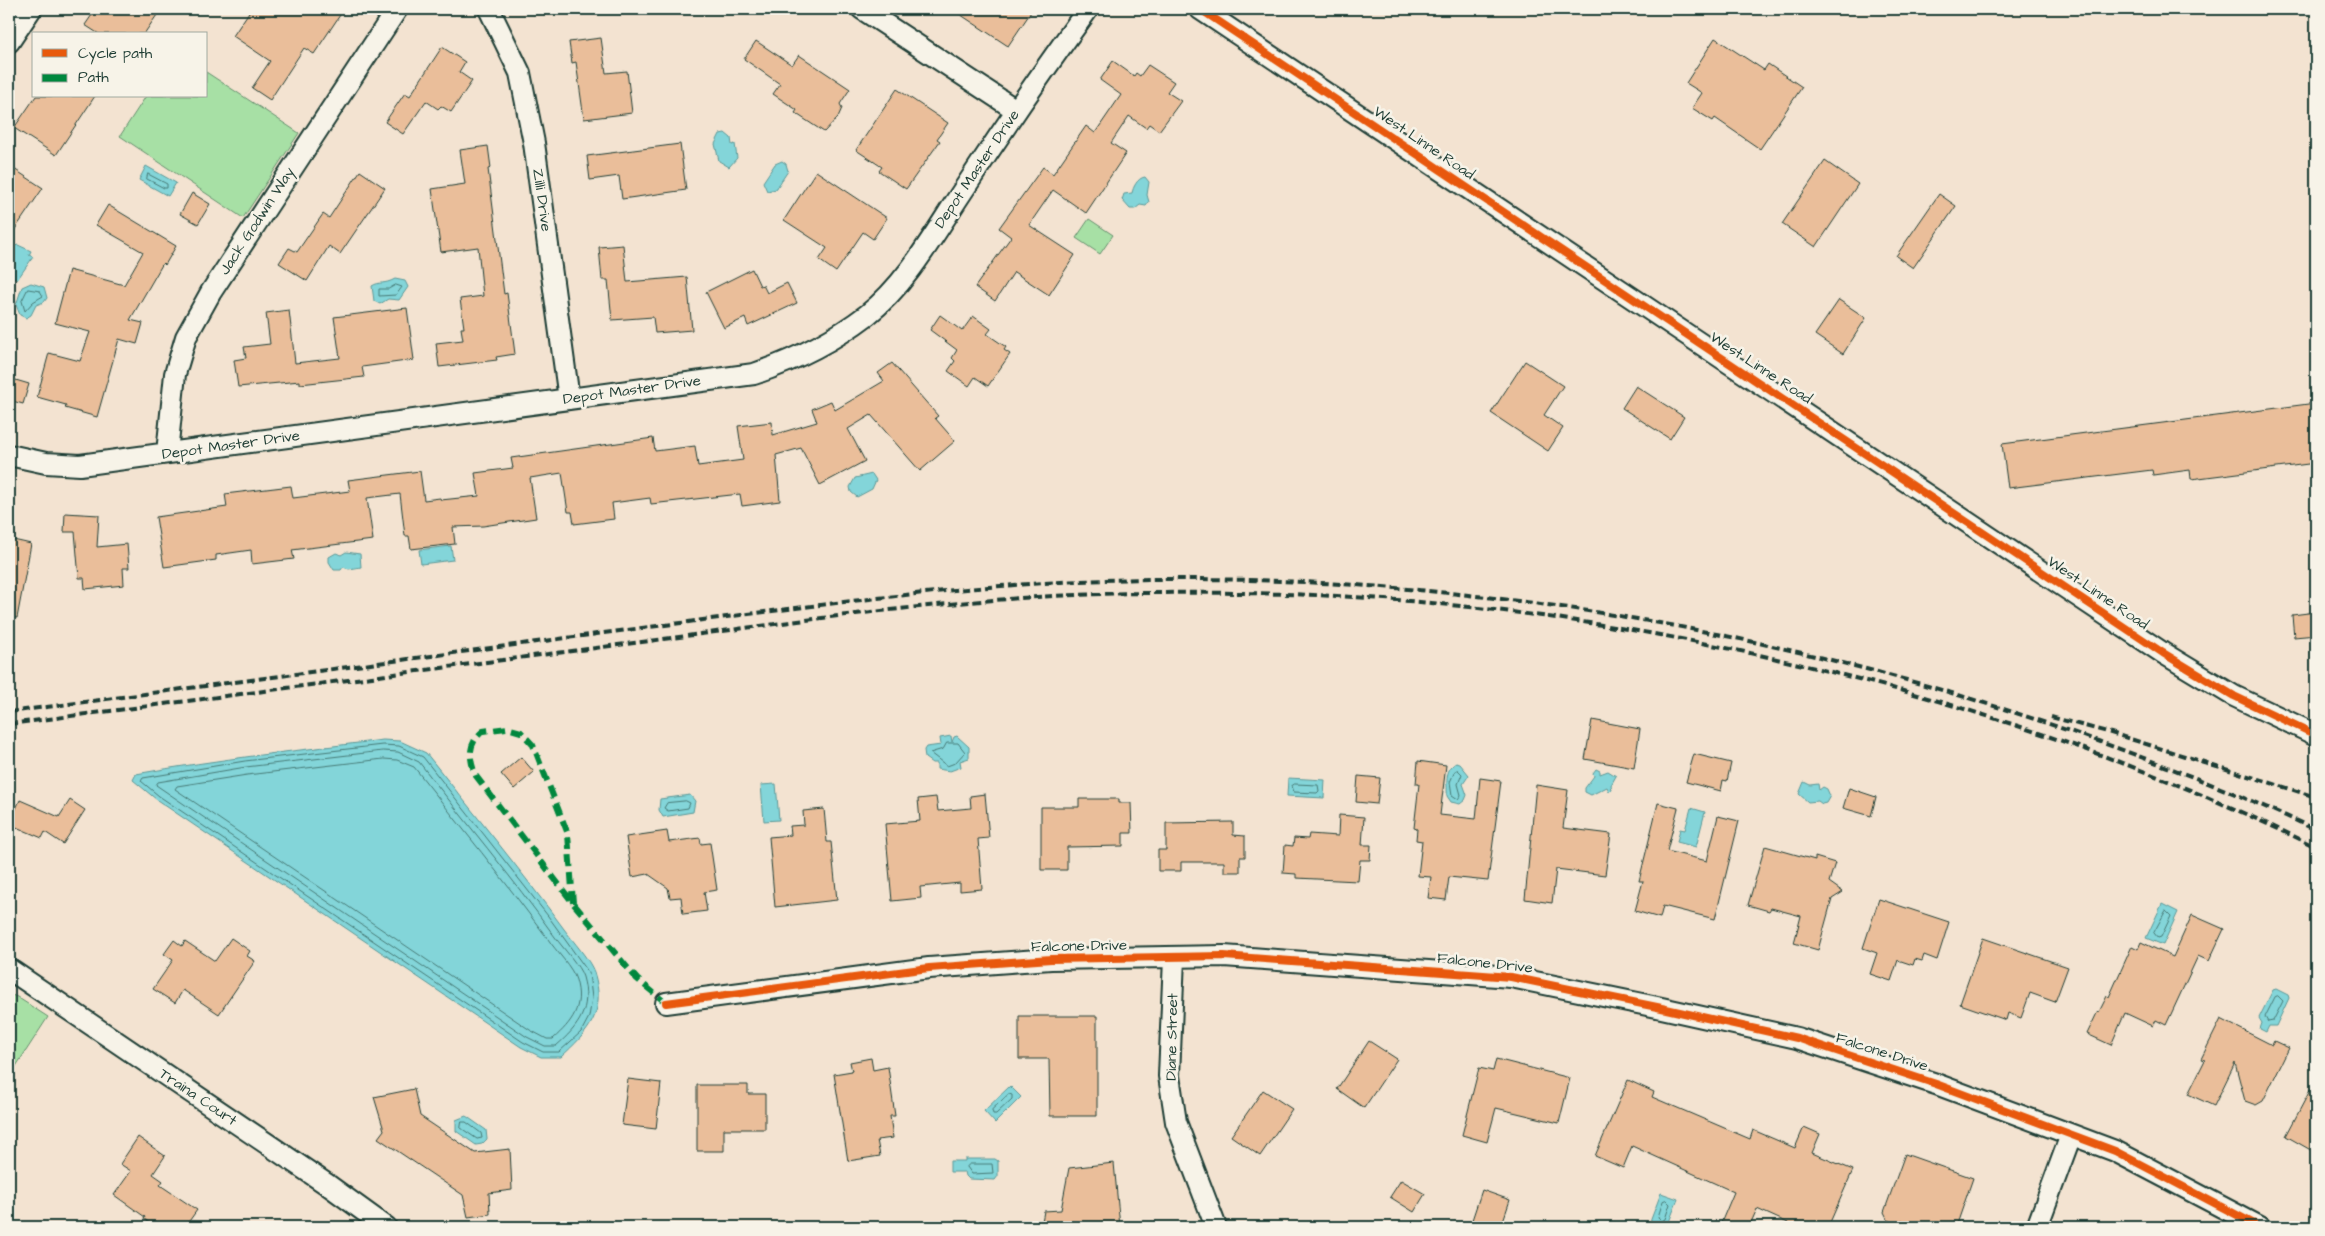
<svg xmlns="http://www.w3.org/2000/svg" width="2325" height="1236" font-family="'Architects Daughter',sans-serif">
  <style>
    .green { fill: #a7e0a5; stroke: #638e6c }
    .water { fill: #83d5d9; stroke: #5b9897 }
    .lines { fill: none; stroke-linecap: round; stroke-linejoin: round }
    .shore { stroke: #477a76; stroke-width: 1 }
    .building { fill: #eabe9a; stroke: #1f3d34 }
    .minor-casing { stroke: #1f3d34; stroke-width: 24 }
    .minor { stroke: #f7f3e8; stroke-width: 20 }
    .rail { stroke: #1f3d34; stroke-width: 4; stroke-dasharray: 8 4; stroke-linecap: butt }
    .quiet { stroke: #00873e; stroke-width: 6; stroke-dasharray: 12 6; stroke-linecap: butt }
    .cycleway-casing { stroke: #f7f3e8; stroke-width: 11 }
    .cycleway { stroke: #e8590c; stroke-width: 8 }
    .labels { text-anchor: middle; dominant-baseline: central; stroke-width: 5; stroke-linejoin: round; paint-order: stroke }
    .street-label { font-size: 15px; fill: #1f3d34; stroke: #f7f3e8 }
  </style>
  <rect width="100%" height="100%" fill="#f3e3d1"/>
  <filter id="ink" filterUnits="userSpaceOnUse"><feTurbulence type="fractalNoise" baseFrequency=".02" numOctaves="2"/><feDisplacementMap in="SourceGraphic" scale="10" xChannelSelector="R" yChannelSelector="G"/><feConvolveMatrix kernelMatrix="1 2 1 2 8 2 1 2 1" color-interpolation-filters="sRGB"/></filter>
  <g filter="url(#ink)">
    <!-- green -->
    <path class="green" d="M 206,72 L 299,133 L 243,218 L 120,136 L 146,96 L 206,96 Z
      M 1089,219 L 1113,235 L 1100,254 L 1076,238 Z
      M 9,994 L 17,997 L 48,1017 L 9,1077 Z"/>
    <!-- water -->
    <path class="water" d="M 725,133 L 731,138 L 732,145 L 735,144 L 737,158 L 729,167 L 719,161 L 715,144 L 720,134 Z
      M 782,161 L 786,164 L 788,171 L 776,189 L 767,191 L 763,182 L 775,164 Z
      M 146,166 L 176,183 L 168,196 L 139,180 Z
      M 1145,177 L 1149,182 L 1147,195 L 1149,202 L 1146,206 L 1140,205 L 1135,209 L 1130,209 L 1122,200 L 1124,194 L 1132,193 C 1133,188 1137,178 1145,177 Z
      M 9,245 L 12,247 L 18,245 L 31,251 L 29,255 L 33,257 L 17,280 L 13,276 L 9,276 L 9,260 L 11,257 Z
      M 395,279 L 405,281 L 408,287 L 399,300 L 388,299 L 380,304 L 374,301 L 372,286 C 380,281 384,285 395,279 Z
      M 31,283 L 44,287 L 47,298 L 44,302 L 36,305 L 31,315 L 26,318 L 20,315 L 16,305 L 22,287 Z
      M 872,474 L 876,480 L 872,489 L 857,497 L 851,492 L 850,487 L 855,478 Z
      M 451,546 L 453,560 L 421,564 L 419,550 Z
      M 346,552 L 360,554 L 361,567 L 349,569 L 343,567 L 341,570 L 334,570 L 329,562 L 329,557 L 336,553 L 341,555 Z
      M 951,736 L 952,742 L 954,737 L 957,736 L 969,747 L 969,758 L 960,761 L 961,767 L 950,771 L 937,769 L 937,763 L 932,763 L 925,758 L 924,750 L 926,747 L 941,745 L 940,738 Z
      M 383,740 L 400,741 L 426,753 C 472,811 520,869 564,929 C 572,940 590,960 594,972 C 607,1013 588,1032 561,1057 L 541,1057 L 521,1047 L 157,800 L 133,780 L 136,774 C 218,759 301,750 383,740 Z
      M 1456,763 L 1460,764 L 1469,775 L 1463,784 L 1467,795 L 1465,800 L 1460,804 L 1451,802 L 1447,796 C 1448,786 1443,770 1456,763 Z
      M 1596,769 L 1600,771 L 1600,774 L 1608,771 L 1616,776 L 1611,785 L 1612,790 L 1609,791 L 1607,787 L 1591,795 L 1585,792 L 1585,788 L 1594,776 L 1593,773 Z
      M 1288,778 L 1325,780 L 1324,798 L 1287,796 Z
      M 1804,782 L 1810,785 L 1818,784 L 1819,790 L 1823,787 L 1827,789 L 1830,796 L 1826,803 L 1822,804 L 1818,801 L 1808,802 L 1799,794 Z
      M 776,784 L 779,820 L 764,821 L 761,785 Z
      M 690,795 L 695,801 L 693,812 L 663,817 L 659,810 L 660,799 Z
      M 1691,808 L 1705,812 L 1696,847 L 1677,842 L 1680,829 L 1685,830 Z
      M 2162,904 L 2178,912 L 2163,945 L 2146,938 Z
      M 2276,989 L 2288,995 L 2289,998 L 2276,1026 L 2269,1026 L 2266,1032 L 2260,1029 L 2262,1023 L 2259,1018 L 2273,990 Z
      M 1010,1086 L 1021,1097 L 995,1123 L 984,1111 Z
      M 466,1116 L 486,1130 L 487,1139 L 482,1144 L 476,1145 L 456,1131 L 456,1120 Z
      M 965,1159 L 995,1159 L 998,1161 L 998,1176 L 995,1180 L 969,1179 L 966,1176 L 965,1172 L 950,1172 L 950,1161 L 965,1161 Z
      M 1661,1193 L 1678,1199 L 1667,1227 L 1650,1222 Z"/>
    <g class="lines">
      <!-- shore -->
      <path class="shore" d="M 148,174 L 167,184 L 167,188 L 164,188 L 147,179 Z
        M 396,285 L 402,287 L 396,295 L 379,296 L 379,289 L 388,289 Z
        M 28,289 L 40,291 L 43,296 L 33,302 L 25,311 L 22,301 Z
        M 947,743 L 958,743 L 965,752 L 955,763 L 947,766 L 930,753 L 943,749 Z
        M 383,745 L 399,746 L 423,757 L 548,916 L 589,973 L 592,998 L 589,1017 L 581,1032 L 559,1052 L 543,1052 L 523,1042 L 159,796 L 141,781 L 143,778 L 245,761 Z
        M 383,751 L 398,752 L 419,762 C 464,820 512,877 555,937 C 562,947 580,966 583,977 C 592,1009 579,1026 556,1046 L 545,1046 L 527,1037 L 156,785 L 158,782 L 246,767 Z
        M 384,759 L 397,760 L 414,767 C 459,824 505,881 548,939 C 555,950 573,968 576,980 C 584,1007 572,1022 553,1039 L 547,1039 L 530,1030 L 175,789 L 177,786 L 247,775 Z
        M 1458,770 L 1462,774 L 1458,784 L 1461,795 L 1458,799 L 1452,795 L 1450,782 L 1455,771 Z
        M 1295,784 L 1318,785 L 1319,791 L 1317,793 L 1294,792 L 1292,786 Z
        M 686,801 L 690,803 L 688,808 L 668,811 L 664,808 L 667,803 Z
        M 2166,911 L 2171,916 L 2161,937 L 2158,938 L 2154,933 Z
        M 2278,996 L 2283,1001 L 2273,1021 L 2268,1022 L 2265,1017 L 2275,997 Z
        M 1009,1094 L 1012,1095 L 1012,1099 L 996,1114 L 993,1114 L 992,1110 Z
        M 462,1122 L 466,1122 L 481,1133 L 482,1138 L 477,1139 L 461,1128 Z
        M 970,1164 L 992,1164 L 993,1173 L 972,1174 L 967,1167 Z
        M 1666,1200 L 1670,1204 L 1665,1219 L 1662,1221 L 1658,1217 L 1663,1201 Z"/>
    </g>
    <!-- building -->
    <path class="building" d="M 96,9 L 161,9 L 144,34 L 99,34 L 85,25 Z
      M 251,9 L 344,9 L 314,54 L 304,48 L 270,100 L 252,88 L 270,61 L 233,36 Z
      M 952,9 L 1033,9 L 1008,46 Z
      M 601,38 L 606,73 L 627,71 L 632,113 L 584,119 L 576,62 L 572,63 L 569,42 Z
      M 1715,38 L 1764,70 L 1768,64 L 1802,87 L 1760,149 L 1715,118 L 1713,121 L 1692,108 L 1702,93 L 1686,83 Z
      M 756,41 L 792,65 L 799,55 L 850,89 L 840,104 L 842,108 L 838,117 L 824,132 L 795,113 L 797,110 L 773,94 L 780,84 L 744,59 Z
      M 442,47 L 465,62 L 459,72 L 472,81 L 451,112 L 441,106 L 438,109 L 426,101 L 403,134 L 385,122 L 405,93 L 410,96 Z
      M 1113,61 L 1134,76 L 1136,73 L 1140,76 L 1148,65 L 1174,82 L 1167,92 L 1181,101 L 1159,131 L 1149,124 L 1146,128 L 1129,116 L 1111,143 L 1126,153 L 1086,213 L 1053,190 L 1029,225 L 1075,255 L 1049,295 L 1014,272 L 995,301 L 975,287 L 1011,237 L 999,228 L 1043,167 L 1053,174 L 1086,126 L 1095,133 L 1121,95 L 1100,80 Z
      M 897,89 L 948,123 L 937,139 L 940,141 L 906,189 L 879,171 L 882,167 L 856,150 Z
      M 36,96 L 95,96 L 56,155 L 14,128 Z
      M 680,144 L 686,190 L 622,199 L 619,176 L 590,180 L 587,156 Z
      M 488,146 L 491,168 L 488,169 L 504,294 L 507,293 L 515,354 L 496,357 L 497,360 L 439,367 L 436,343 L 463,340 L 461,328 L 464,328 L 460,299 L 483,296 L 478,247 L 441,252 L 432,189 L 465,184 L 460,150 Z
      M 1825,161 L 1858,184 L 1816,247 L 1782,224 Z
      M 14,169 L 43,188 L 9,238 L 9,178 Z
      M 360,171 L 385,188 L 340,254 L 329,246 L 307,281 L 279,263 L 289,248 L 297,252 L 323,214 L 329,218 Z
      M 816,171 L 887,218 L 873,239 L 863,232 L 836,272 L 819,260 L 827,248 L 784,220 Z
      M 192,193 L 210,204 L 198,224 L 180,214 Z
      M 1939,194 L 1956,206 L 1913,268 L 1896,256 Z
      M 108,205 L 176,246 L 165,265 L 163,263 L 130,320 L 143,323 L 137,344 L 119,339 L 97,417 L 65,408 L 66,405 L 37,397 L 49,353 L 80,361 L 90,332 L 55,323 L 69,270 L 124,285 L 143,252 L 96,225 Z
      M 623,245 L 627,282 L 687,277 L 692,330 L 655,333 L 653,317 L 612,320 L 608,280 L 602,280 L 599,247 Z
      M 752,269 L 760,286 L 763,285 L 767,293 L 787,283 L 797,303 L 748,326 L 745,318 L 724,328 L 706,292 Z
      M 1839,300 L 1866,318 L 1843,354 L 1815,335 Z
      M 407,308 L 414,360 L 362,367 L 364,377 L 300,384 L 300,381 L 238,387 L 234,360 L 246,358 L 244,347 L 270,344 L 266,313 L 289,310 L 295,363 L 340,358 L 334,317 Z
      M 940,315 L 962,331 L 973,316 L 991,329 L 987,334 L 1006,347 L 1004,350 L 1010,354 L 988,386 L 975,377 L 969,386 L 948,371 L 955,361 L 952,358 L 957,350 L 930,330 Z
      M 1525,361 L 1563,386 L 1544,415 L 1563,428 L 1548,451 L 1491,413 Z
      M 892,363 L 938,416 L 935,418 L 955,441 L 920,471 L 871,415 L 848,429 L 865,461 L 820,485 L 801,448 L 776,455 L 780,501 L 742,506 L 740,494 L 651,504 L 650,498 L 612,503 L 614,519 L 574,524 L 572,512 L 568,512 L 562,473 L 530,478 L 536,518 L 483,526 L 453,527 L 455,544 L 411,549 L 409,536 L 405,536 L 400,494 L 367,498 L 373,540 L 292,550 L 294,559 L 252,564 L 251,550 L 216,555 L 216,560 L 164,567 L 156,517 L 227,507 L 225,494 L 291,486 L 293,498 L 350,491 L 348,480 L 420,471 L 424,500 L 440,498 L 441,500 L 479,496 L 475,473 L 513,468 L 511,458 L 653,438 L 655,451 L 695,446 L 698,466 L 743,460 L 738,426 L 772,422 L 773,435 L 817,422 L 812,409 L 831,401 L 835,410 L 884,381 L 878,373 Z
      M 9,378 L 29,384 L 23,404 L 9,400 Z
      M 1636,386 L 1684,417 L 1670,439 L 1622,408 Z
      M 2316,403 L 2316,463 L 2191,479 L 2190,470 L 2153,475 L 2152,470 L 2008,488 L 2002,444 Z
      M 65,513 L 99,515 L 97,547 L 127,544 L 129,568 L 123,568 L 124,585 L 85,589 L 84,578 L 79,578 L 75,532 L 64,532 Z
      M 9,539 L 31,544 L 17,618 L 9,617 Z
      M 2316,612 L 2316,635 L 2294,637 L 2292,615 Z
      M 1592,720 L 1640,729 L 1634,768 L 1585,759 Z
      M 1694,754 L 1731,763 L 1727,781 L 1723,780 L 1721,791 L 1686,782 Z
      M 521,757 L 534,772 L 514,789 L 501,774 Z
      M 1418,761 L 1446,765 L 1440,815 L 1476,819 L 1480,778 L 1501,781 L 1488,881 L 1449,877 L 1446,900 L 1428,898 L 1431,877 L 1418,876 L 1422,841 L 1416,840 L 1417,829 L 1414,828 L 1419,784 L 1416,784 Z
      M 1358,776 L 1380,778 L 1377,804 L 1356,802 Z
      M 1536,785 L 1568,790 L 1563,828 L 1611,834 L 1605,875 L 1556,869 L 1552,903 L 1525,899 Z
      M 1849,788 L 1876,797 L 1871,816 L 1843,808 Z
      M 985,794 L 989,838 L 978,839 L 982,889 L 960,891 L 960,883 L 920,887 L 921,898 L 892,901 L 885,824 L 920,821 L 918,799 L 936,797 L 938,811 L 971,808 L 970,796 Z
      M 1079,799 L 1119,799 L 1119,803 L 1131,803 L 1132,833 L 1123,833 L 1123,846 L 1067,847 L 1067,870 L 1041,870 L 1041,807 L 1079,807 Z
      M 20,800 L 59,817 L 70,800 L 85,810 L 63,844 L 45,832 L 42,838 L 9,824 Z
      M 1658,803 L 1678,808 L 1667,851 L 1707,861 L 1718,816 L 1739,821 L 1715,919 L 1663,906 L 1660,918 L 1635,911 L 1643,881 L 1639,881 Z
      M 824,809 L 827,842 L 831,842 L 837,900 L 775,907 L 769,837 L 791,835 L 790,826 L 804,825 L 803,811 Z
      M 1339,815 L 1364,817 L 1362,845 L 1371,845 L 1370,860 L 1360,860 L 1358,881 L 1296,878 L 1296,874 L 1283,873 L 1285,845 L 1293,846 L 1294,838 L 1308,839 L 1309,834 L 1338,836 Z
      M 1233,822 L 1233,835 L 1245,836 L 1245,857 L 1240,857 L 1240,872 L 1224,872 L 1224,862 L 1181,862 L 1181,871 L 1158,871 L 1158,850 L 1166,850 L 1166,823 Z
      M 667,831 L 669,842 L 700,838 L 701,844 L 710,843 L 717,890 L 704,892 L 707,911 L 683,914 L 681,897 L 670,898 L 668,888 L 648,874 L 632,877 L 626,837 Z
      M 1765,846 L 1815,860 L 1815,857 L 1835,863 L 1829,882 L 1843,892 L 1832,899 L 1818,950 L 1794,943 L 1801,916 L 1771,908 L 1769,911 L 1748,905 Z
      M 1879,899 L 1949,922 L 1937,960 L 1924,955 L 1922,961 L 1915,959 L 1913,965 L 1898,960 L 1891,981 L 1870,974 L 1877,953 L 1863,948 Z
      M 2192,915 L 2224,929 L 2209,961 L 2198,956 L 2166,1025 L 2156,1020 L 2153,1026 L 2125,1013 L 2111,1045 L 2087,1034 L 2098,1011 L 2099,1012 L 2107,996 L 2109,997 L 2132,946 L 2138,949 L 2141,942 L 2173,957 Z
      M 231,938 L 250,951 L 247,956 L 255,961 L 219,1014 L 183,990 L 175,1003 L 153,989 L 173,960 L 164,954 L 174,940 L 182,946 L 185,941 L 215,961 Z
      M 1983,938 L 2068,967 L 2055,1002 L 2030,993 L 2021,1018 L 2008,1013 L 2006,1020 L 1960,1004 Z
      M 1019,1016 L 1097,1016 L 1097,1116 L 1050,1116 L 1049,1059 L 1019,1059 Z
      M 2221,1019 L 2272,1045 L 2274,1041 L 2289,1048 L 2263,1101 L 2256,1105 L 2245,1101 L 2235,1063 L 2214,1106 L 2188,1094 L 2205,1060 L 2201,1059 Z
      M 1369,1041 L 1397,1059 L 1364,1108 L 1337,1089 Z
      M 871,1058 L 873,1070 L 888,1067 L 895,1116 L 890,1116 L 893,1138 L 877,1140 L 880,1156 L 848,1161 L 834,1074 L 852,1071 L 850,1062 Z
      M 1496,1059 L 1570,1078 L 1559,1123 L 1496,1108 L 1487,1142 L 1462,1135 L 1479,1068 L 1493,1071 Z
      M 628,1079 L 661,1083 L 656,1129 L 622,1125 Z
      M 2316,1079 L 2316,1153 L 2286,1136 Z
      M 1628,1080 L 1654,1092 L 1652,1097 L 1750,1139 L 1753,1130 L 1795,1148 L 1804,1127 L 1820,1134 L 1812,1153 L 1853,1170 L 1828,1227 L 1786,1227 L 1788,1223 L 1757,1209 L 1749,1227 L 1730,1227 L 1721,1223 L 1734,1192 L 1632,1146 L 1623,1168 L 1595,1156 Z
      M 697,1085 L 748,1085 L 748,1094 L 765,1094 L 765,1129 L 724,1129 L 724,1151 L 697,1151 Z
      M 414,1089 L 420,1116 L 475,1153 L 510,1149 L 512,1190 L 489,1193 L 490,1214 L 468,1217 L 463,1195 L 378,1138 L 384,1130 L 374,1097 Z
      M 1263,1090 L 1292,1109 L 1260,1156 L 1231,1136 Z
      M 138,1137 L 165,1156 L 153,1174 L 163,1181 L 160,1185 L 197,1210 L 185,1227 L 156,1227 L 144,1219 L 145,1217 L 114,1195 L 131,1171 L 120,1164 Z
      M 1905,1154 L 1973,1178 L 1956,1227 L 1922,1227 L 1902,1220 L 1896,1223 L 1888,1220 L 1884,1212 Z
      M 1114,1163 L 1120,1227 L 1041,1227 L 1044,1211 L 1061,1210 L 1069,1168 Z
      M 1401,1180 L 1425,1194 L 1414,1212 L 1390,1197 Z
      M 1482,1190 L 1510,1200 L 1501,1227 L 1492,1227 L 1472,1220 Z"/>
    <g class="lines">
      <defs>
        <path id="minor" d="M 489,9 L 520,73 L 534,143 L 569,399
          M 862,9 L 1016,110
          M 1200,9 L 2163,653 L 2234,696 L 2316,735
          M 9,42 L 31,9
          M 167,453 L 175,374 L 186,337 L 211,292 L 397,9
          M 9,455 L 46,463 L 80,465 L 754,374 C 795,360 833,341 867,315 C 909,282 936,230 966,186 C 1005,126 1046,67 1088,9
          M 1174,958 L 1169,1076 L 1176,1122 L 1216,1227
          M 9,969 L 328,1185 L 386,1227
          M 666,1003 L 929,968 L 1051,959 L 1224,956 L 1511,977 L 1657,1007 L 1797,1038 L 1936,1084 L 2115,1151 L 2260,1227
          M 2037,1227 L 2071,1135"/>
      </defs>
      <!-- minor casing -->
      <use href="#minor" class="minor-casing"/>
      <!-- minor -->
      <use href="#minor" class="minor"/>
      <!-- rail -->
      <path class="rail" d="M 9,712 C 220,684 431,656 642,628 C 813,606 986,580 1159,579 C 1479,577 1797,633 2098,741 C 2171,768 2245,796 2316,830
        M 2051,717 L 2111,733 L 2316,797
        M 9,724 C 220,697 431,669 642,642 C 812,619 988,593 1160,593 C 1246,592 1334,594 1420,602 C 1724,630 2041,712 2316,847"/>
      <!-- quiet -->
      <path class="quiet" d="M 573,903 L 568,834 L 533,745 L 521,732 L 507,728 L 483,731 C 467,744 469,759 476,776 L 573,903 L 637,979 L 666,1003"/>
      <defs>
        <path id="cycleway" d="M 1200,9 L 2163,653 L 2234,696 L 2316,735
          M 666,1003 L 929,968 L 1051,959 L 1224,956 L 1511,977 L 1657,1007 L 1797,1038 L 1936,1084 L 2115,1151 L 2260,1227"/>
      </defs>
      <!-- cycleway casing -->
      <use href="#cycleway" class="cycleway-casing"/>
      <!-- cycleway -->
      <use href="#cycleway" class="cycleway"/>
    </g>
  </g>
  <g class="labels">
    <!-- street labels -->
    <g class="street-label">
      <text transform="translate(1424 143) rotate(34)">West Linne Road</text>
      <text transform="translate(977 169) rotate(-56)">Depot Master Drive</text>
      <text transform="translate(542 200) rotate(82)">Zilli Drive</text>
      <text transform="translate(257 221) rotate(-57)">Jack Godwin Way</text>
      <text transform="translate(1761 368) rotate(33)">West Linne Road</text>
      <text transform="translate(632 390) rotate(-8)">Depot Master Drive</text>
      <text transform="translate(231 445) rotate(-8)">Depot Master Drive</text>
      <text transform="translate(2098 593) rotate(34)">West Linne Road</text>
      <text transform="translate(1079 946) rotate(-1)">Falcone Drive</text>
      <text transform="translate(1485 963) rotate(6)">Falcone Drive</text>
      <text transform="translate(1172 1037) rotate(-89)">Diane Street</text>
      <text transform="translate(1882 1052) rotate(18)">Falcone Drive</text>
      <text transform="translate(198 1097) rotate(34)">Traina Court</text>
    </g>
  </g>
  <!-- margin -->
  <rect width="2325" height="1236" fill="none" stroke="#f7f3e8" stroke-width="30"/>
  <rect x="15" y="15" width="2295" height="1206" fill="none" stroke="#1f3d34" stroke-width="2" filter="url(#ink)"/>
  <!-- legend -->
  <rect x="32" y="32" width="175" height="65" fill="#f7f3e8" stroke="#a1aaa0"/>
  <rect x="42" y="49" width="25" height="8" fill="#e8590c" stroke="#a1aaa0"/>
  <text x="78" y="58" font-size="15" fill="#1f3d34">Cycle path</text>
  <rect x="42" y="74" width="25" height="8" fill="#00873e" stroke="#a1aaa0"/>
  <text x="78" y="82" font-size="15" fill="#1f3d34">Path</text>
</svg>
